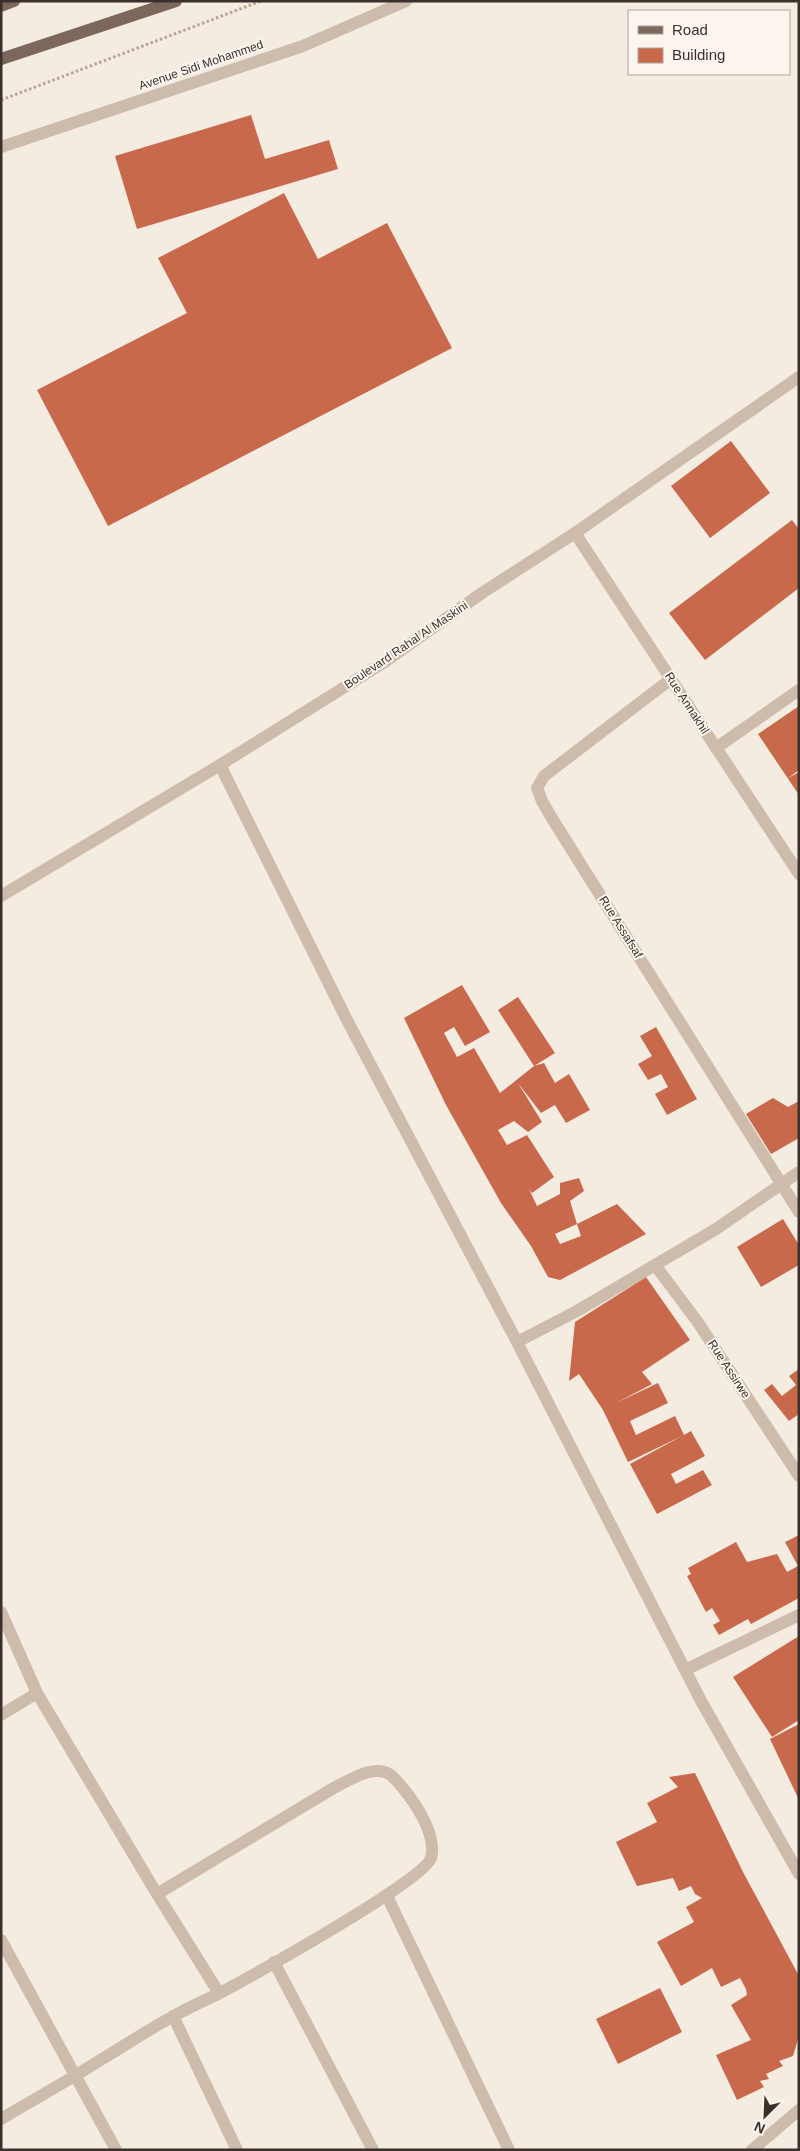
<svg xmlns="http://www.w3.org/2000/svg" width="800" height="2151" font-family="Helvetica,sans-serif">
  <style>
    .building { fill: #c8694b }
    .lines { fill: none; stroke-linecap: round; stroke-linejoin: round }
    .path { stroke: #b9a596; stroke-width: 3; stroke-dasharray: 2.5 2.5; stroke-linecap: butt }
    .minor { stroke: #cdbbac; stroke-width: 12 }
    .tertiary { stroke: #cdbbac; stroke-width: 12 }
    .primary { stroke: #7d675c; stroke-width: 12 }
    .labels { text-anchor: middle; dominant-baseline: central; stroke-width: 4; stroke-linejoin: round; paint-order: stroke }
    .street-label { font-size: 12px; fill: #3b302b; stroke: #fbf5ee }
  </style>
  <rect width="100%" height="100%" fill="#f4ebe1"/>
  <!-- building -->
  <path class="building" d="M 251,115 L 265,159 L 329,140 L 338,169 L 137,229 L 115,156 Z
    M 284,193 L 318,259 L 387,223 L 452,348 L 108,526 L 37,390 L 187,313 L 158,258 Z
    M 731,441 L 770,493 L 710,538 L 671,486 Z
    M 792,520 L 799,529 L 799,588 L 705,660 L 669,613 Z
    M 799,706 L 799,770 L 788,778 L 799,772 L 799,795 L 758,734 Z
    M 462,985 L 490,1032 L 465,1046 L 454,1027 L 444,1033 L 457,1057 L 474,1048 L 500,1093 L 534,1066 L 544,1063 L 555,1083 L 569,1074 L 590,1110 L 566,1123 L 555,1105 L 541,1113 L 518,1083 L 542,1122 L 528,1132 L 514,1121 L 498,1130 L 507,1145 L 527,1135 L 554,1177 L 532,1193 L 529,1189 L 537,1206 L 560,1194 L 560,1183 L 579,1178 L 584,1191 L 570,1201 L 577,1224 L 555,1234 L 560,1244 L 581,1236 L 577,1224 L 617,1204 L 646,1234 L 560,1280 L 548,1277 L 531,1246 L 501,1203 L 446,1105 L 404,1018 Z
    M 518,997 L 555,1053 L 534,1066 L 498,1010 Z
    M 656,1027 L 697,1099 L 667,1115 L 655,1094 L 668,1087 L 661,1074 L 648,1080 L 638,1064 L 652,1056 L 640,1036 Z
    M 773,1098 L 788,1107 L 799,1101 L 799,1138 L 771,1154 L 746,1114 Z
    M 783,1219 L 799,1245 L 799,1265 L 761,1287 L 737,1247 Z
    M 646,1277 L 690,1340 L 642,1372 L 652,1384 L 616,1403 L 658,1383 L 668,1403 L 630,1421 L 636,1435 L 675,1416 L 684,1435 L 691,1431 L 705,1456 L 671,1474 L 676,1484 L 703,1470 L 712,1485 L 657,1514 L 630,1464 L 682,1436 L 628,1462 L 603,1410 L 579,1374 L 569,1381 L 575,1322 Z
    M 799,1369 L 799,1414 L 789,1421 L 764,1390 L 772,1384 L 782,1396 L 796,1385 L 789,1376 Z
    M 799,1535 L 799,1598 L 751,1624 L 748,1619 L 719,1635 L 713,1625 L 720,1621 L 712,1608 L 706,1612 L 687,1576 L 691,1574 L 688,1568 L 736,1542 L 747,1562 L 777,1554 L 787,1572 L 798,1566 L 785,1542 Z
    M 799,1636 L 799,1720 L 772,1737 L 733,1677 Z
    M 799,1724 L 799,1800 L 770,1739 Z
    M 695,1773 L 743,1872 L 799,1976 L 799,2036 L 793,2056 L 779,2061 L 783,2066 L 766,2074 L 769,2079 L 760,2081 L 764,2087 L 737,2100 L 716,2055 L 751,2040 L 731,2005 L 747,1995 L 746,1989 L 740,1978 L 721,1987 L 712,1968 L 681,1986 L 657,1942 L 694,1922 L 686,1907 L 702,1898 L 695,1894 L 691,1886 L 679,1891 L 673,1878 L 637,1886 L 616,1842 L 657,1822 L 647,1803 L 678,1787 L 669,1777 Z
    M 660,1988 L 682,2032 L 618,2064 L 596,2019 Z"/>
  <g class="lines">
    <!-- path -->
    <path class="path" d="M 1,100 L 261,1"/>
    <!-- minor -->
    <path class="minor" d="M 1,147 L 303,46 L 406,1
      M 575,533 L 799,874
      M 671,679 L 544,776 L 537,788 L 542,801 L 553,820 L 799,1212
      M 716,748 L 799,690
      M 220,765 L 347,1020 L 517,1342 L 700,1699 L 799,1874
      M 655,1265 L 697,1321 L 799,1476
      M 517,1342 L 577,1311 L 716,1229 L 799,1172
      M 1,1612 L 37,1693 L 157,1894 L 219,1993
      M 685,1670 L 799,1615
      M 1,1715 L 37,1693
      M 387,1896 L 509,2150
      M 1,1940 L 116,2150
      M 274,1962 L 373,2150
      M 173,2016 L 237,2150
      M 1,2119 C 35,2099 69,2080 102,2059 C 126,2045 149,2029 174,2016 C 188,2008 203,2001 218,1994 C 248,1978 424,1881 431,1858 C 438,1832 410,1795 394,1778 C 378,1760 348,1781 332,1789 L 157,1894
      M 752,2150 L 799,2110"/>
    <!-- tertiary -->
    <path class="tertiary" d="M 1,896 L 220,765 L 383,663 L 482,593 L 575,533 L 799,377"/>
    <!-- primary -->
    <path class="primary" d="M 1,6 L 14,1
      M 1,59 L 176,1"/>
  </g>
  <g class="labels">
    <!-- street labels -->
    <g class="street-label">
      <text transform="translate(201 65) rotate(-19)">Avenue Sidi Mohammed</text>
      <text transform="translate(406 645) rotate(-34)">Boulevard Rahal Al Maskini</text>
      <text transform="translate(687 703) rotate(57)">Rue Annakhil</text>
      <text transform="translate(621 927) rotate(58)">Rue Assafsaf</text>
      <text transform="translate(729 1369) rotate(57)">Rue Assirwe</text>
    </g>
  </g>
  <!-- border -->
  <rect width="800" height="2151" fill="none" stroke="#3b302b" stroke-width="5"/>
  <!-- legend -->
  <rect x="628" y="10" width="162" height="65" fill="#fbf5ee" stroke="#aea6a0"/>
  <rect x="638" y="26" width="25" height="8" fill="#7d675c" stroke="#aea6a0"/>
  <text x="672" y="35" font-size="15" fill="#3b302b">Road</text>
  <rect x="638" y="48" width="25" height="15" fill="#c8694b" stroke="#aea6a0"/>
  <text x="672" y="60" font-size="15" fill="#3b302b">Building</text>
  <!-- north arrow -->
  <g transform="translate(765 2116) rotate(204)" stroke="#fbf5ee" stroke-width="4" paint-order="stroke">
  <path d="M0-4L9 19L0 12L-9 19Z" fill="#3b302b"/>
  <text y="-8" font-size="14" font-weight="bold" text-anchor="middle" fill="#3b302b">N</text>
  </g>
</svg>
